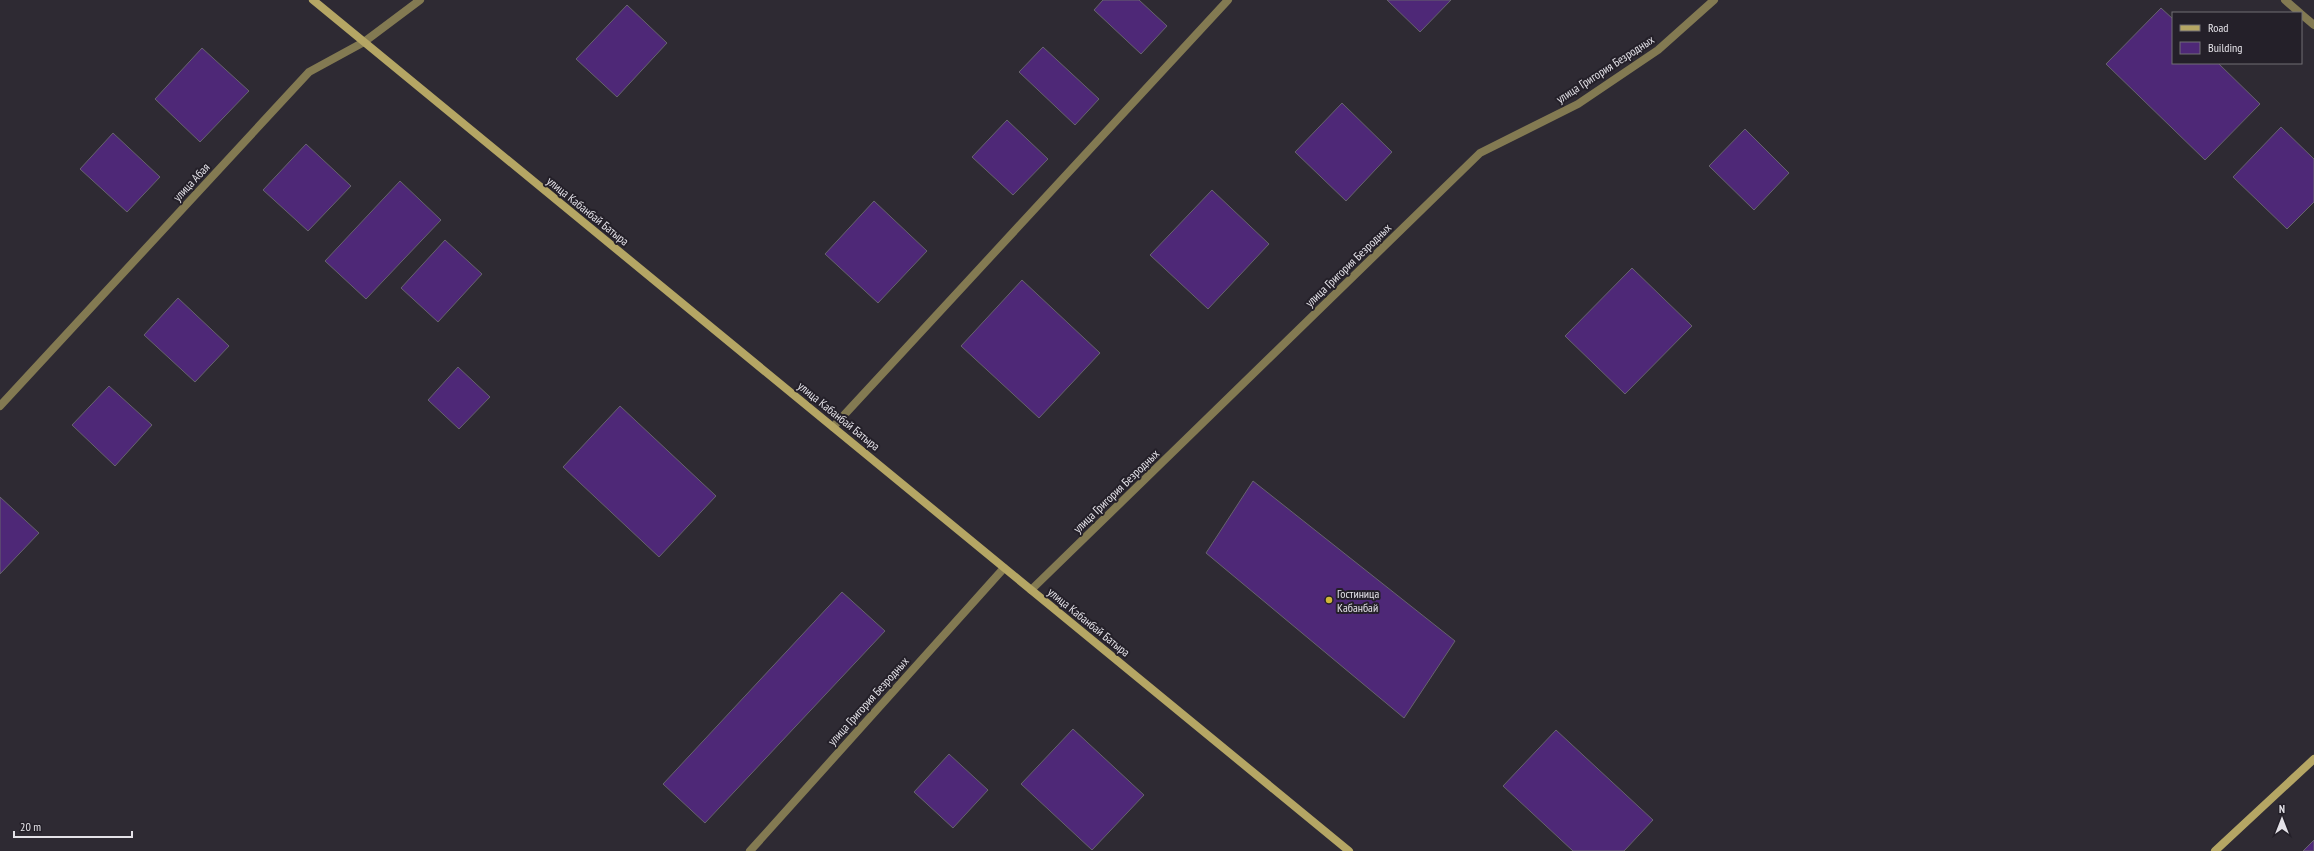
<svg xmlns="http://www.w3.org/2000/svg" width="2314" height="851" font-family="'PT Sans Narrow',sans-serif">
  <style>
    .building { fill: #4e2877; stroke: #67636e }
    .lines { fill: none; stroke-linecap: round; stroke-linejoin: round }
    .lane { stroke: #837a52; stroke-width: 8 }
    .street { stroke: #837a52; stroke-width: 8 }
    .secondary { stroke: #b5a664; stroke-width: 8 }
    .poi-dot { fill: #d1b736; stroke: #242029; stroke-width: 1.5 }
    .labels { text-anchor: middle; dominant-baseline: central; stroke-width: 4; stroke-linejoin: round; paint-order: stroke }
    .street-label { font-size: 12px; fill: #e4e2e8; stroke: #242029 }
    .poi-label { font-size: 12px; fill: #e4e2e8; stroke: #242029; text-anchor: start }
  </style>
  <rect width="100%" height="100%" fill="#2e2a33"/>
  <!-- building -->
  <path class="building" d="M 1103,0 L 1139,0 L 1167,26 L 1141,54 L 1094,10 Z
    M 1387,0 L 1451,0 L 1420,32 Z
    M 627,5 L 667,43 L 617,97 L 576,59 Z
    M 2161,8 L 2173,19 L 2173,63 L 2218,63 L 2260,104 L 2205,160 L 2106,64 Z
    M 1043,47 L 1099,99 L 1075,125 L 1019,72 Z
    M 202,48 L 249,91 L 200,142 L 155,99 Z
    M 1342,103 L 1392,152 L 1346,201 L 1295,152 Z
    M 1007,120 L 1048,159 L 1013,195 L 972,157 Z
    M 2281,127 L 2314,159 L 2314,202 L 2287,229 L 2233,177 Z
    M 1745,129 L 1789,173 L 1754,210 L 1709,166 Z
    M 113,133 L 160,177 L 127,212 L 80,169 Z
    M 306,144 L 351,186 L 308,231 L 263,190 Z
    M 400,181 L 441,220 L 366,299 L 325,261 Z
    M 1212,190 L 1269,244 L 1208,309 L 1150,255 Z
    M 874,201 L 927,251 L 878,303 L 825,254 Z
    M 445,240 L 482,274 L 438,322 L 401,288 Z
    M 1632,268 L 1692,326 L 1625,394 L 1565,336 Z
    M 1022,280 L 1100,353 L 1039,418 L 961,346 Z
    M 178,298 L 229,346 L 195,382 L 144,335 Z
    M 458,367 L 490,397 L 459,429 L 428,400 Z
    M 109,386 L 152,425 L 115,466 L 72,425 Z
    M 620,406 L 716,496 L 659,557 L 563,467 Z
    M 1253,481 L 1455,641 L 1404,718 L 1206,553 Z
    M 0,497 L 39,533 L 0,574 Z
    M 842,592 L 885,631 L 705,823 L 663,784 Z
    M 1073,729 L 1144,795 L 1092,850 L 1021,784 Z
    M 1556,730 L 1653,820 L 1624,851 L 1573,851 L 1503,786 Z
    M 949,754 L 988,790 L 953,828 L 914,792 Z
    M 2314,840 L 2314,851 L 2303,851 Z"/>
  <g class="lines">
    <!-- lane -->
    <path class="lane" d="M 833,427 L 1228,0"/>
    <!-- street -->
    <path class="street" d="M 2285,0 L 2300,13
      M 2301,14 L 2314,25
      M 0,406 L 309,72 L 364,42 L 420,0
      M 1031,590 L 1480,153 L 1578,104 L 1658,50 L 1714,0
      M 750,851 L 1004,568"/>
    <!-- secondary -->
    <path class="secondary" d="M 313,0 L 1349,851
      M 2215,851 L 2314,759"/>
  </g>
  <!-- markers -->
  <circle class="poi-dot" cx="1329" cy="600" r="4"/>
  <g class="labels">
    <!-- street labels -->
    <g class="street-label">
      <text transform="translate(1605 69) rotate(-33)">улица Григория Безродных</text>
      <text transform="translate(191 182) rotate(-47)">улица Абая</text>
      <text transform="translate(588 211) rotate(39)">улица Кабанбай Батыра</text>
      <text transform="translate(1348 265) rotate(-44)">улица Григория Безродных</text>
      <text transform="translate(839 416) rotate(39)">улица Кабанбай Батыра</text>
      <text transform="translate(1116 491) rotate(-44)">улица Григория Безродных</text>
      <text transform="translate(1089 622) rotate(39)">улица Кабанбай Батыра</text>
      <text transform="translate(868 701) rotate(-48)">улица Григория Безродных</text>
    </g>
    <!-- poi labels -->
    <g class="poi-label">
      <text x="1337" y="593">Гостиница<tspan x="1337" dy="14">Кабанбай</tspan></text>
    </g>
  </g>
  <!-- legend -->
  <rect x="2172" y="12" width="130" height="52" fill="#242029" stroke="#716e75"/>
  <rect x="2180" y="25" width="20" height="6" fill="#b5a664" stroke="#716e75"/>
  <text x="2208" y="32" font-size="12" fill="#e4e2e8">Road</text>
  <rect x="2180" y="42" width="20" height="12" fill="#4e2877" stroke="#716e75"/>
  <text x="2208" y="52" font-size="12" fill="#e4e2e8">Building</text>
  <!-- north arrow -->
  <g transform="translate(2282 819)" stroke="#242029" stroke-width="3" paint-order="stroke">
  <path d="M0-3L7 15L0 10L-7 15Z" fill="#e4e2e8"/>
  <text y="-6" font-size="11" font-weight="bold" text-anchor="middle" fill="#e4e2e8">N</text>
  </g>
  <!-- scale -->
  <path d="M14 831v6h118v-6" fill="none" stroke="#e4e2e8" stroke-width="2"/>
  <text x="20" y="831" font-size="12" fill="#e4e2e8" stroke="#242029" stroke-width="3" paint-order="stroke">20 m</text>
</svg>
